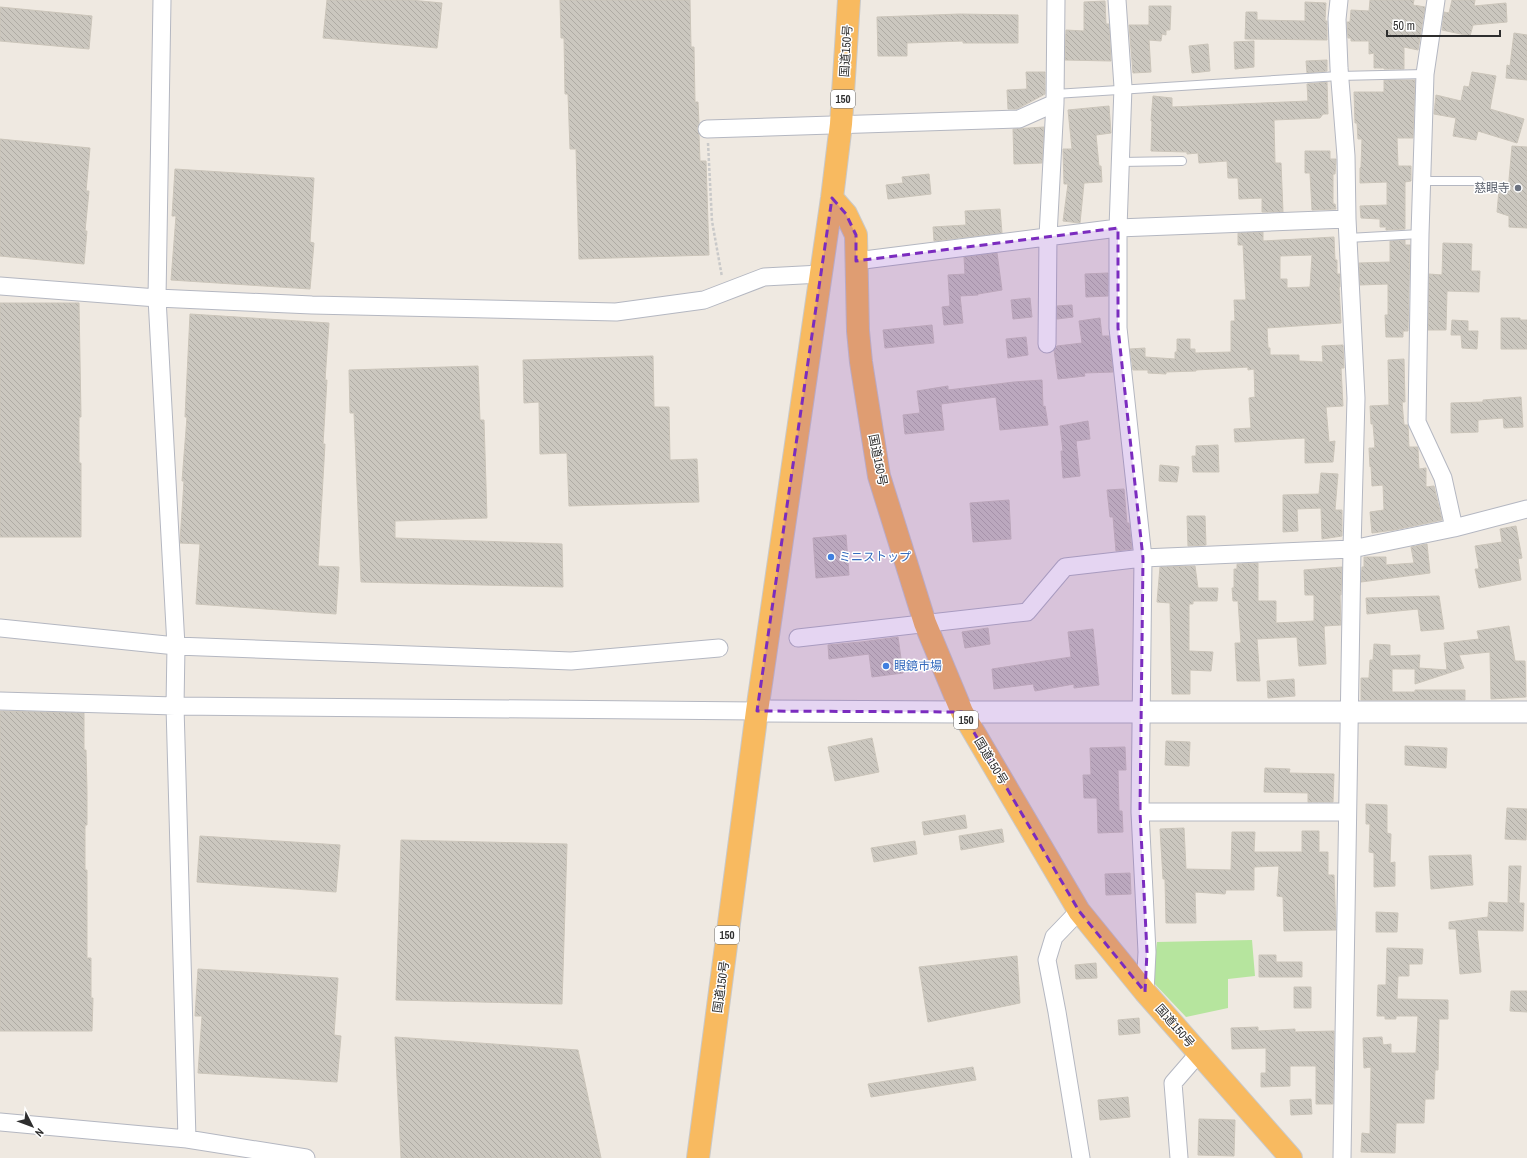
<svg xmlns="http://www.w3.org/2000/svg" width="1527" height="1158" font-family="'Archivo Narrow','Noto Sans JP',sans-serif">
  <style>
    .grass { fill: #b6e59e }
    .building { fill: url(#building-back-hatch); stroke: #cbc5ba; fill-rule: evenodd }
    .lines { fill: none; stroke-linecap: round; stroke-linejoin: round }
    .service-casing { stroke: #b4b7c1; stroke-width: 10 }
    .minor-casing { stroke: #b4b7c1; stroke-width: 19 }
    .tertiary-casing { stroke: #b4b7c1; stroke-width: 23 }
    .trunk-casing { stroke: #c9c9c9; stroke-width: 24 }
    .path { stroke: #c9c9c9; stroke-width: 2.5; stroke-dasharray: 3 2; stroke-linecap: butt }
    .service { stroke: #fff; stroke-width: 8 }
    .minor { stroke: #fff; stroke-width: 17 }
    .tertiary { stroke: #fff; stroke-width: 21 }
    .trunk { stroke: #f8ba60; stroke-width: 22 }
    .marked { fill: #7b2cbf; fill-opacity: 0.2; stroke: #7b2cbf; stroke-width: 3; stroke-dasharray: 8 5; stroke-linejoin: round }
    .worship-dot { fill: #6b7280; stroke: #fff; stroke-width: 1.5 }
    .shop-dot { fill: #3f7fe0; stroke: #fff; stroke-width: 1.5 }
    .labels { text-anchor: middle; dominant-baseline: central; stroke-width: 3; stroke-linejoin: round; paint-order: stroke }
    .shield { fill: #fff; stroke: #6d6d6d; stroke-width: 1 }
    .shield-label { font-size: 11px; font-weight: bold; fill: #2e2e2e }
    .street-label { font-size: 12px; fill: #2e2e2e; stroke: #fff }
    .worship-label { font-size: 12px; fill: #5b616d; stroke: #fff; text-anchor: end }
    .shop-label { font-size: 12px; fill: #366cbe; stroke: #fff; text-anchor: start }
  </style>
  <defs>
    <pattern id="building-back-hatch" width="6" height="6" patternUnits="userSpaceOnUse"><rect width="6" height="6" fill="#cbc7bf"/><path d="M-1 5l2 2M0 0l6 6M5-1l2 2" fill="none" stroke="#afaba4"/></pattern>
  </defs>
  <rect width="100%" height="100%" fill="#efe9e1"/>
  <!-- grass -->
  <path class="grass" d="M 1252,940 L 1255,976 L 1228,979 L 1228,1008 L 1186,1017 L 1152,981 L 1157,942 Z"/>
  <!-- building -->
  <path class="building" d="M 327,0 L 410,0 L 442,3 L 437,48 L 323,38 Z
    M 560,0 L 690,0 L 691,47 L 694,47 L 695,102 L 698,102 L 699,124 L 697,129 L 699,135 L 700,161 L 706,161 L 709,255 L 579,259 L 576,149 L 570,149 L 568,94 L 565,94 L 564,38 L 561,38 Z
    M 1370,0 L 1414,0 L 1413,5 L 1425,7 L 1418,50 L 1404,47 L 1404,69 L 1384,69 L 1384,68 L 1374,68 L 1374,53 L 1369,54 L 1369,41 L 1351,41 L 1351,38 L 1348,38 L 1347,22 L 1350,22 L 1351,10 L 1369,11 Z
    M 1452,0 L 1475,0 L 1474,6 L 1506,3 L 1507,22 L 1473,25 L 1470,36 L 1442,30 L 1444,12 L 1449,13 Z
    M 1105,1 L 1106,24 L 1109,24 L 1111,61 L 1065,60 L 1066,30 L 1084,31 L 1084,2 Z
    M 1305,2 L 1326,3 L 1325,21 L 1327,21 L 1327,40 L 1245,39 L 1246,12 L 1257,12 L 1257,20 L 1305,21 Z
    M 1149,6 L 1171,6 L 1170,30 L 1166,30 L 1166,35 L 1162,34 L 1161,41 L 1149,40 L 1151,72 L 1133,73 L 1129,25 L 1149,25 Z
    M 0,7 L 92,16 L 89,49 L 0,41 Z
    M 960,14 L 1018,15 L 1018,43 L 963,43 L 963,41 L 907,43 L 907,56 L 878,56 L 877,17 Z
    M 1514,33 L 1527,35 L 1527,80 L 1506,78 L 1507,65 L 1510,66 Z
    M 1254,41 L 1254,67 L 1235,69 L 1234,42 Z
    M 1208,44 L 1210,71 L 1192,73 L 1189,46 Z
    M 1327,60 L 1327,71 L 1307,73 L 1306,61 Z
    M 1026,72 L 1045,72 L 1045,94 L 1017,109 L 1008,109 L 1007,90 L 1027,89 Z
    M 1472,72 L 1496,76 L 1490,109 L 1524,119 L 1517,143 L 1478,131 L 1476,140 L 1453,136 L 1456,118 L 1434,114 L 1436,95 L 1461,101 L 1464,86 L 1469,87 Z
    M 1384,80 L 1415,80 L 1413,138 L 1397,138 L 1398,166 L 1411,166 L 1411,181 L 1405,182 L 1405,229 L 1386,230 L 1386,227 L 1380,227 L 1380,219 L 1361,218 L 1360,206 L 1387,205 L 1387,182 L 1360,183 L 1360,168 L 1361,167 L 1362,139 L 1358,139 L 1357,123 L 1355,123 L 1354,92 L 1384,92 Z
    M 1327,82 L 1328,114 L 1323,114 L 1320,118 L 1274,120 L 1275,163 L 1281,163 L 1283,212 L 1262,212 L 1262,198 L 1239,199 L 1238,178 L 1228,178 L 1227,161 L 1199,163 L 1198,153 L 1187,154 L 1187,152 L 1151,151 L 1152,121 L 1151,121 L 1153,96 L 1172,98 L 1172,107 L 1308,101 L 1307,84 Z
    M 1109,106 L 1111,133 L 1096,135 L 1099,166 L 1101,166 L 1102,182 L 1084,183 L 1080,223 L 1063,221 L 1068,184 L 1064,184 L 1063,149 L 1072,149 L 1068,110 Z
    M 1044,127 L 1042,163 L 1014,164 L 1013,129 Z
    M 0,139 L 90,148 L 86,191 L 89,191 L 85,231 L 87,231 L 84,264 L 0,256 Z
    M 1512,146 L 1527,147 L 1527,228 L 1509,227 L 1509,216 L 1497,212 L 1499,190 L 1508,191 Z
    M 1305,151 L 1330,151 L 1330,159 L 1336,159 L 1335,174 L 1333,174 L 1333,204 L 1335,204 L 1336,209 L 1312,210 L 1310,173 L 1305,173 Z
    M 175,169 L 314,178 L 310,242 L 314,243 L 310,289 L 171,280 L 176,216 L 172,216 Z
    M 929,174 L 931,194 L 888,199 L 886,185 L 903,183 L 902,177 Z
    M 1000,209 L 1002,233 L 934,241 L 933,227 L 966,225 L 965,211 Z
    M 1263,232 L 1263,241 L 1334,237 L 1335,260 L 1337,260 L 1337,274 L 1340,274 L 1340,287 L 1339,287 L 1341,323 L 1267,328 L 1268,348 L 1270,348 L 1270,355 L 1299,355 L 1299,361 L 1323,362 L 1322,346 L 1343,345 L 1344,368 L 1341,368 L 1343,406 L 1326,407 L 1329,442 L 1335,441 L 1333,462 L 1305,463 L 1305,438 L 1235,442 L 1234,429 L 1251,428 L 1249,398 L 1255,397 L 1254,369 L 1248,370 L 1248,367 L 1196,370 L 1196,371 L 1166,372 L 1166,374 L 1148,373 L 1148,370 L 1133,370 L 1130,349 L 1145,348 L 1145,357 L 1175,359 L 1175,352 L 1177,352 L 1177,339 L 1190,339 L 1190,349 L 1195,349 L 1195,353 L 1231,352 L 1231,321 L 1235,321 L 1234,300 L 1246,300 L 1243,245 L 1238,245 L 1238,233 ZM 1312,255 L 1310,287 L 1287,288 L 1287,279 L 1280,279 L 1280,256 Z
    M 1405,240 L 1405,245 L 1410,245 L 1408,331 L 1403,331 L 1403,337 L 1386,337 L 1385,315 L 1388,315 L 1388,284 L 1360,285 L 1359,263 L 1390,262 L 1390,241 Z
    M 1443,243 L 1472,244 L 1471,271 L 1480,271 L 1479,292 L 1447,291 L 1446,330 L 1428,330 L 1429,274 L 1442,275 Z
    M 997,253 L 1002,290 L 978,294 L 978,295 L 960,296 L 963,323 L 944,325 L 942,307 L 950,306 L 948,275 L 965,274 L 964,257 Z
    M 1108,273 L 1108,296 L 1086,297 L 1085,274 Z
    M 1030,298 L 1032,317 L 1013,319 L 1011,300 Z
    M 0,303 L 79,303 L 81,417 L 79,417 L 79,463 L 81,463 L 81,537 L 0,537 Z
    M 1072,305 L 1073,317 L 1057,319 L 1057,306 Z
    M 190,314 L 329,323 L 325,380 L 327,380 L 323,444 L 325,444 L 318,566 L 339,567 L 336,614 L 196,604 L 200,544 L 180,543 L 180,541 L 184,481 L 182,481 L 187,417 L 185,417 Z
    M 1100,318 L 1102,336 L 1109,336 L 1113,372 L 1084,373 L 1085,376 L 1058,379 L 1054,350 L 1057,346 L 1082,343 L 1079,321 Z
    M 1501,318 L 1520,318 L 1520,320 L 1527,320 L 1527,349 L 1501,349 Z
    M 1452,320 L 1468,321 L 1468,331 L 1478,331 L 1477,349 L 1462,348 L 1461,335 L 1451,335 Z
    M 932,325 L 934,343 L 885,348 L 883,330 Z
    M 1026,337 L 1028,355 L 1008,358 L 1006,339 Z
    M 653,356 L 654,407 L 669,407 L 670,460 L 697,459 L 699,502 L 569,506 L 567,453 L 540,454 L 539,402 L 524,403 L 523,360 Z
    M 1404,359 L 1405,402 L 1402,402 L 1404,425 L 1408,425 L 1409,447 L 1418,447 L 1418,449 L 1419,469 L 1426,468 L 1426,487 L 1434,486 L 1442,520 L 1394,530 L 1372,533 L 1370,512 L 1384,510 L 1383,485 L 1372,486 L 1371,466 L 1370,467 L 1369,448 L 1375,448 L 1373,424 L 1371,424 L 1370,406 L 1389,405 L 1388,360 Z
    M 478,366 L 480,420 L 484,420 L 487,518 L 395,521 L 395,538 L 562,544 L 563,587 L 361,582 L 354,413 L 350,413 L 349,370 Z
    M 1042,380 L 1043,407 L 1045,406 L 1048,425 L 1000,430 L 996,397 L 941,404 L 944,430 L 905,434 L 903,415 L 920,413 L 917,391 L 948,386 L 948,390 L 1014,382 Z
    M 1521,397 L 1523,427 L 1504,428 L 1503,418 L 1478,420 L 1478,432 L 1451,433 L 1451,403 L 1483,402 L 1483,400 Z
    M 1088,421 L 1090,439 L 1076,441 L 1080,476 L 1063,478 L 1061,451 L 1063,451 L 1060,426 Z
    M 1218,445 L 1219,472 L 1193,472 L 1192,456 L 1196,456 L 1196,446 Z
    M 1160,465 L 1179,467 L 1177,482 L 1159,481 Z
    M 1321,473 L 1338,474 L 1335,510 L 1342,510 L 1342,536 L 1322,539 L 1321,508 L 1297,509 L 1298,531 L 1283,532 L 1283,495 L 1319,494 Z
    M 1124,489 L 1127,523 L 1129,523 L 1132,549 L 1116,551 L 1113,517 L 1110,517 L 1107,490 Z
    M 1009,500 L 1011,539 L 973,542 L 970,503 Z
    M 1187,516 L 1205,516 L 1206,545 L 1188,546 Z
    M 1516,526 L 1522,558 L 1518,559 L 1521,580 L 1479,588 L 1475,569 L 1479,569 L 1475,546 L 1502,542 L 1500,529 Z
    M 846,535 L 849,575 L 816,578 L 813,538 Z
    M 1427,544 L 1430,573 L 1361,582 L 1362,567 L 1364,567 L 1364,557 L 1386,557 L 1386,565 L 1414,563 L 1411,547 Z
    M 1258,563 L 1258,601 L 1276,601 L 1276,623 L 1314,621 L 1314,595 L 1305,595 L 1304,570 L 1342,567 L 1341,595 L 1340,595 L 1341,625 L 1324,626 L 1326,664 L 1299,666 L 1297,637 L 1257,639 L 1260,681 L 1237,681 L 1235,643 L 1241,643 L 1238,601 L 1233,601 L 1232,588 L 1234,588 L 1234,569 L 1237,569 L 1237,564 Z
    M 1195,566 L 1198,588 L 1218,588 L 1217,601 L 1193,601 L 1193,604 L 1189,604 L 1189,651 L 1213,652 L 1211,671 L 1190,670 L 1190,694 L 1172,694 L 1170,603 L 1157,602 L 1160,567 Z
    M 1439,596 L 1444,629 L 1421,631 L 1418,609 L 1367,614 L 1366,598 Z
    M 1509,626 L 1515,661 L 1525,661 L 1526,697 L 1491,699 L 1490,652 L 1459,655 L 1464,668 L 1415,684 L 1415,669 L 1392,669 L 1392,692 L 1415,692 L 1415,690 L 1465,690 L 1465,700 L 1361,700 L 1361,678 L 1369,678 L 1370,660 L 1373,660 L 1374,644 L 1390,645 L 1390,656 L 1420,655 L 1419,668 L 1447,670 L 1444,643 L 1479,639 L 1477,631 Z
    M 988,628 L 990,644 L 965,648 L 962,632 Z
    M 1093,629 L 1099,685 L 1074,688 L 1074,684 L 1035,691 L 1033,684 L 994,689 L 992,669 L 1071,657 L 1068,632 Z
    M 898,637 L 903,673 L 872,677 L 869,654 L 829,659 L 828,645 L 861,642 Z
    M 1294,679 L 1295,696 L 1268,698 L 1267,681 Z
    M 0,711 L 84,713 L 84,750 L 86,750 L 87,791 L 87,825 L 85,825 L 85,870 L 87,870 L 87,958 L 91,958 L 91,998 L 93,998 L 92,1031 L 0,1031 Z
    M 872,738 L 879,772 L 835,781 L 828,747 Z
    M 1166,741 L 1190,742 L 1189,766 L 1165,765 Z
    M 1405,746 L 1447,748 L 1446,768 L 1405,765 Z
    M 1125,747 L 1126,770 L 1118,770 L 1119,811 L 1122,811 L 1123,832 L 1098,833 L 1097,798 L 1084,798 L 1083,775 L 1091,775 L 1090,748 Z
    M 1265,768 L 1290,769 L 1289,773 L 1334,774 L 1333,802 L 1308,802 L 1308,793 L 1264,792 Z
    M 1366,804 L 1387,805 L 1387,833 L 1391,834 L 1390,863 L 1395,862 L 1395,886 L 1374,887 L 1374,853 L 1369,852 L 1370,824 L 1366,824 Z
    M 1507,808 L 1527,809 L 1526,840 L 1505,839 Z
    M 965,815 L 967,828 L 924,835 L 922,822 Z
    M 1184,828 L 1186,869 L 1231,870 L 1232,832 L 1255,832 L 1254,852 L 1302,852 L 1302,831 L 1319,831 L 1319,852 L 1328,852 L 1328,875 L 1334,875 L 1336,930 L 1284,931 L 1283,897 L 1277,896 L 1279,866 L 1254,867 L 1254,890 L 1226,890 L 1225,894 L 1195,892 L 1196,923 L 1166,923 L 1165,879 L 1163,879 L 1160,829 Z
    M 1002,829 L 1004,842 L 961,850 L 959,836 Z
    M 200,836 L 340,845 L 336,892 L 197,882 Z
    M 401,840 L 567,844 L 562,1004 L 396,1000 Z
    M 915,841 L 917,854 L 874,862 L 871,848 Z
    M 1471,855 L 1473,885 L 1431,889 L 1429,856 Z
    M 1509,866 L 1521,866 L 1519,903 L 1524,903 L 1523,931 L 1477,930 L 1481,972 L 1460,974 L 1456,929 L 1449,929 L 1449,922 L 1488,917 L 1489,902 L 1508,903 Z
    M 1130,873 L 1131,894 L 1106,895 L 1105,874 Z
    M 1376,912 L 1398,913 L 1397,932 L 1376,932 Z
    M 1387,948 L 1423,949 L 1422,964 L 1409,964 L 1409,976 L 1398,976 L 1397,999 L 1448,1000 L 1448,1019 L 1439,1019 L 1438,1070 L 1435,1070 L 1434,1099 L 1425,1099 L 1424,1123 L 1396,1123 L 1395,1153 L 1361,1152 L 1362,1133 L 1370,1134 L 1371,1067 L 1364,1068 L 1363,1038 L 1382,1037 L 1383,1045 L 1391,1044 L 1391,1053 L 1416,1053 L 1418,1016 L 1396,1016 L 1396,1019 L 1385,1019 L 1385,1016 L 1377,1016 L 1378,985 L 1386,985 Z
    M 1259,955 L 1276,955 L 1276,962 L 1302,962 L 1302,977 L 1259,977 Z
    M 1017,956 L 1020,1003 L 928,1022 L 919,967 Z
    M 1096,963 L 1097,978 L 1076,979 L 1075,965 Z
    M 198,969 L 338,978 L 334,1035 L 341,1036 L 337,1082 L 198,1073 L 202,1016 L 195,1016 Z
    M 1294,987 L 1311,987 L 1311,1008 L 1294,1008 Z
    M 1511,991 L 1527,991 L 1527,1012 L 1510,1011 Z
    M 1139,1018 L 1140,1033 L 1119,1035 L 1118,1020 Z
    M 1258,1027 L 1258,1031 L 1295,1029 L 1295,1032 L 1334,1031 L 1333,1104 L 1316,1104 L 1316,1066 L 1290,1066 L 1290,1086 L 1261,1087 L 1261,1073 L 1266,1073 L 1266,1048 L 1232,1049 L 1231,1028 Z
    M 395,1037 L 578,1050 L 601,1158 L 401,1158 Z
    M 973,1067 L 976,1080 L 871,1097 L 868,1084 Z
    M 1128,1097 L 1130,1117 L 1100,1120 L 1098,1100 Z
    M 1311,1099 L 1312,1114 L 1291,1115 L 1290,1100 Z
    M 1199,1119 L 1235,1120 L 1234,1156 L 1198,1155 Z"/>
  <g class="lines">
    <defs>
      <path id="service" d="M 1055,94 L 1339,76 L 1425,74
        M 1120,162 L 1182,161
        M 1422,181 L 1479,181
        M 1348,238 L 1420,234"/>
      <path id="minor" d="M 162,0 L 157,298 L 176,646 L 175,706 L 187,1139
        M 1117,0 L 1123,87 L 1118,228 L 1118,328 L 1143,558 L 1140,812 L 1147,952 L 1145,992
        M 1339,0 L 1337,19 L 1339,68 L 1346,156 L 1347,219 L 1356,398 L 1352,549 L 1342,1158
        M 1436,0 L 1425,74 L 1420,234 L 1417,422 L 1443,478 L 1454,528
        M 707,129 L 1019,119 L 1055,103
        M 856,261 L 1118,228 L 1347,219
        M 0,286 L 157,298 L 312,305 L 616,312 L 704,300 L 764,277 L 821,274
        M 1047,344 L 1048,236 L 1055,103 L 1056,0
        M 0,628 L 176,646 L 571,661 L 719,648
        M 798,638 L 1027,612 L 1065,567 L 1143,558 L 1352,549 L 1454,528 L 1527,509
        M 0,701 L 175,706 L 757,711
        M 1140,812 L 1347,812
        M 1079,911 L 1054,937 L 1047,960 L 1057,1012 L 1081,1158
        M 0,1122 L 187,1139 L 306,1158
        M 1179,1158 L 1173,1083 L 1199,1053"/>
      <path id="tertiary" d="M 757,711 L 962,712 L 1527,712"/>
      <path id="trunk" d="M 832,198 L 846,214 L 856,235 L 858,331 L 861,362 L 879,476 L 925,623 L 962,712 L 1079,911 L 1145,992 L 1291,1158
        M 698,1158 L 757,711 L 832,198 L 841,124 L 849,0"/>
    </defs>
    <!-- service casing -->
    <use href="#service" class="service-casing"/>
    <!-- minor casing -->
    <use href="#minor" class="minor-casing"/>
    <!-- tertiary casing -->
    <use href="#tertiary" class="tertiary-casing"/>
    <!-- trunk casing -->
    <use href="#trunk" class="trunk-casing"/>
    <!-- path -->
    <path class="path" d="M 708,143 L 712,221 L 722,277"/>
    <!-- service -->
    <use href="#service" class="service"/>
    <!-- minor -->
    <use href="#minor" class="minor"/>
    <!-- tertiary -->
    <use href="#tertiary" class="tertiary"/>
    <!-- trunk -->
    <use href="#trunk" class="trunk"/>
  </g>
  <!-- marked area -->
  <path class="marked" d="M 832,198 L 846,214 L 856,235 L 856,261 L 1118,228 L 1118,328 L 1143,558 L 1140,812 L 1147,952 L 1145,992 L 1079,911 L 962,712 L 757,711 Z"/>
  <!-- markers -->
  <circle class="worship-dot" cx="1518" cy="188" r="4"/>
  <g class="shop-dot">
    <circle cx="831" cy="557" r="4"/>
    <circle cx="886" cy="666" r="4"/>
  </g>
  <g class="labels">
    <!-- shield labels -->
    <g class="shield">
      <rect x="831" y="90" width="24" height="18" rx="3"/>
      <rect x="954" y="711" width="24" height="18" rx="3"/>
      <rect x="715" y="926" width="24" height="18" rx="3"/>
    </g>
    <g class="shield-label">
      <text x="843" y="99">150</text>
      <text x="966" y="720">150</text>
      <text x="727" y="935">150</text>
    </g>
    <!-- street labels -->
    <g class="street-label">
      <text transform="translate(846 51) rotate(-86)">国道150号</text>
      <text transform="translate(878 460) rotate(79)">国道150号</text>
      <text transform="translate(991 761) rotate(59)">国道150号</text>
      <text transform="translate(721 987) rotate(-82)">国道150号</text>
      <text transform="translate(1175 1026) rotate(49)">国道150号</text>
    </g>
    <!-- worship labels -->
    <g class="worship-label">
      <text x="1510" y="188">慈眼寺</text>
    </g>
    <!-- shop labels -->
    <g class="shop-label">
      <text x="839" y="557">ミニストップ</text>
      <text x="894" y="666">眼鏡市場</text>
    </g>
  </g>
  <!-- north arrow -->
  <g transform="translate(32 1126) rotate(132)" stroke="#ffffff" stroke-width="3" paint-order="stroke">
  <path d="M0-3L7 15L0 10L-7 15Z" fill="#2e2e2e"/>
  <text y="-6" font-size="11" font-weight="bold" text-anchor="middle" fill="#2e2e2e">N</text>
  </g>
  <!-- scale -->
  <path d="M1387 30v6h113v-6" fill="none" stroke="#2e2e2e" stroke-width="2"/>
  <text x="1393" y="30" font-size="12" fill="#2e2e2e" stroke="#ffffff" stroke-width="3" paint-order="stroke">50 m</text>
</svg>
